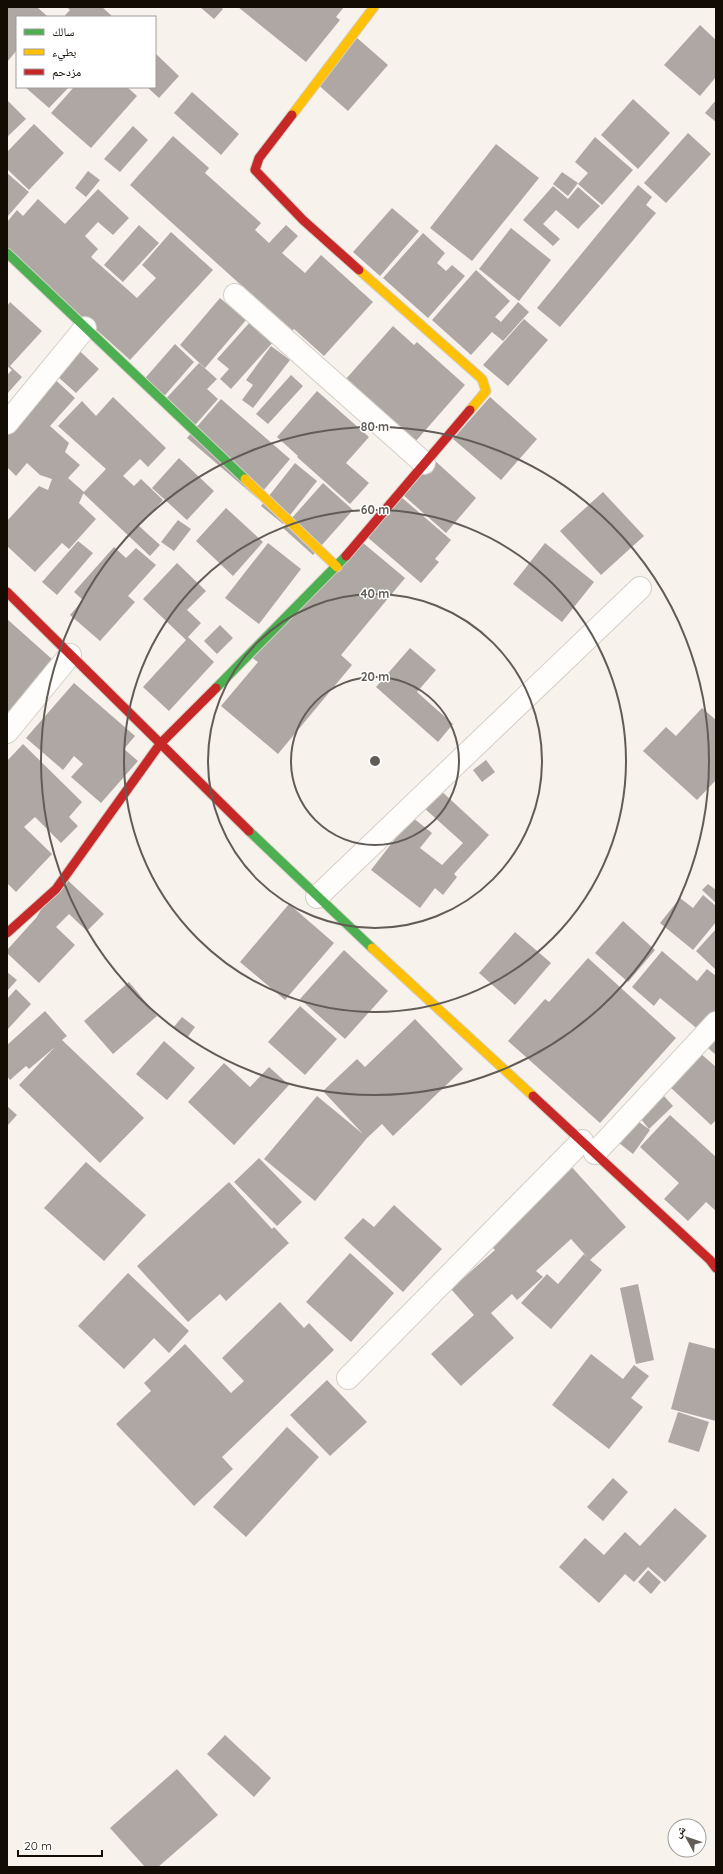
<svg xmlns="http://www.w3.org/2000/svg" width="723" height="1874" font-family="Quicksand,'Noto Naskh Arabic',sans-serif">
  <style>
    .building { fill: #aea7a3 }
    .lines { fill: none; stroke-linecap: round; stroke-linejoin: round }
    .street-casing { stroke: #d5cfc8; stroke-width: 24 }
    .fast-casing { stroke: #d5cfc8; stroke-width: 11 }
    .slow-casing { stroke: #d5cfc8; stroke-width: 11 }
    .jam-casing { stroke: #d5cfc8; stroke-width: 11 }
    .street { stroke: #fefdfc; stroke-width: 22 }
    .fast { stroke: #4caf50; stroke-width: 9 }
    .slow { stroke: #ffc107; stroke-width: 9 }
    .jam { stroke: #c62828; stroke-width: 9 }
    .ring { fill: none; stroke: #625c56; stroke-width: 2 }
    .centre { fill: #625c56; stroke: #fff; stroke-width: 2 }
    .ring-label { font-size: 12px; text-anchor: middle; font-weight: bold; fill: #625c56; stroke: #fff; stroke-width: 3; stroke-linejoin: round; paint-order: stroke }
  </style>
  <rect width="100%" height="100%" fill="#f8f2ec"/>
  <!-- building -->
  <path class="building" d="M 7,7 L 37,7 L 47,16 L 17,17 L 17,50 L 7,62 Z
    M 67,7 L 102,7 L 113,17 L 67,17 L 65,15 L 70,10 Z
    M 200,7 L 221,7 L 223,9 L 214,19 Z
    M 238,7 L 344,7 L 336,17 L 340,20 L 306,62 Z
    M 700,25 L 716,40 L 716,77 L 700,96 L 664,65 Z
    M 356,37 L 388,65 L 348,111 L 316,83 Z
    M 155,53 L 179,76 L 159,98 L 147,87 L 155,87 Z
    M 25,87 L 69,87 L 49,108 Z
    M 74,87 L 127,87 L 137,96 L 91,148 L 51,113 Z
    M 192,92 L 239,134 L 221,155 L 174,113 Z
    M 633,99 L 670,133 L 638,169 L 601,135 Z
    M 7,100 L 26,119 L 7,137 Z
    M 716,100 L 716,122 L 705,113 Z
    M 34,124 L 64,153 L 29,190 L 7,169 L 7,152 Z
    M 133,126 L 148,140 L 120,172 L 104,159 Z
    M 688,133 L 711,154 L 666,203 L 644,183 Z
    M 173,136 L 209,168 L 205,173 L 261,223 L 255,230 L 269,243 L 286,225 L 298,236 L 282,253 L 305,273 L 321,255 L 373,302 L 324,356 L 294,329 L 292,331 L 130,185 Z
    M 595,137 L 633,170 L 602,205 L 578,184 L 588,173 L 575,162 Z
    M 496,144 L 539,178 L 472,261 L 430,228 Z
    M 88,171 L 100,180 L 86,197 L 75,188 Z
    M 562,172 L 578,183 L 568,196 L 553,184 Z
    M 7,173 L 29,192 L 7,217 Z
    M 638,185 L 652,197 L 646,205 L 656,213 L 560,327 L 537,308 Z
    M 553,186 L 568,199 L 578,187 L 600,206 L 578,229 L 556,210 L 543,224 L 560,239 L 553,246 L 523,220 Z
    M 98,189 L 129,218 L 113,235 L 98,222 L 85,236 L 98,249 L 91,257 L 137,298 L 156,278 L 142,265 L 171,232 L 213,270 L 130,360 L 7,249 L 7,222 L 17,210 L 23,216 L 38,199 L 65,224 Z
    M 392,208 L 419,231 L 380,276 L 353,252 Z
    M 139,225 L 159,243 L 123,282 L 104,265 Z
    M 511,228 L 551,260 L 519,301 L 479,269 Z
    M 423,233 L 445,253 L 437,263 L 446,271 L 452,265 L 465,276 L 428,318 L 383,278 Z
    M 476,270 L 510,301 L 495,317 L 501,322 L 518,302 L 529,312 L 503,341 L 492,332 L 471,355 L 432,320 Z
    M 220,298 L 246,320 L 205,368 L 180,345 Z
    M 10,302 L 42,331 L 10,366 L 22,377 L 7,394 L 7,375 L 12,370 L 7,366 L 7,306 Z
    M 524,319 L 548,340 L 508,386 L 483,365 Z
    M 251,321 L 274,341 L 231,389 L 220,379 L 229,369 L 217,359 Z
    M 393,326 L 414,345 L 417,342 L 465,385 L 415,442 L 345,380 Z
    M 70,342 L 99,369 L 76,393 L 47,367 Z
    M 175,344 L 194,362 L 159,402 L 140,384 Z
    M 271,346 L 290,360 L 253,408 L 242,400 L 253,385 L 246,380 Z
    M 199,363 L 217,379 L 207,389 L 218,399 L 189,432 L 160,405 Z
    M 48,373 L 75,398 L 50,426 L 69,443 L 65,452 L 80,465 L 68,478 L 84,492 L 79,503 L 96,519 L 69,549 L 62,543 L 35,572 L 7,546 L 7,521 L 39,486 L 48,490 L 52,479 L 40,475 L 27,463 L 16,476 L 7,467 L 7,434 L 36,403 Z
    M 291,375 L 303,386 L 268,424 L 256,414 Z
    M 317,391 L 369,437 L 346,463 L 369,483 L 350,504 L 297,457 L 298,456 L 277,437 Z
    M 113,397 L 166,448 L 148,467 L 140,459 L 123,476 L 134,486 L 141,479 L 163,500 L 139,526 L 160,545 L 150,556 L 83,493 L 106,469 L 58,426 L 82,401 L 96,416 Z
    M 490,397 L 537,439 L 501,480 L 453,439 Z
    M 221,399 L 290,459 L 257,498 L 187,438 Z
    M 179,458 L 214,491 L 187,520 L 152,488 Z
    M 433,459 L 476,498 L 446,533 L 402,494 Z
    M 295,463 L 317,481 L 283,524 L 261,506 Z
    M 323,483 L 353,510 L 313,555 L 283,528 Z
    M 603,492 L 644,536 L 601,575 L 560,531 Z
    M 400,496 L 451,540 L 435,559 L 439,562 L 421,583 L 366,536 Z
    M 226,508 L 263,542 L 233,576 L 196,541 Z
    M 178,520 L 191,529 L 174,551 L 161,542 Z
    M 356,537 L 405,578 L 341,655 L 352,665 L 278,754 L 221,706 L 258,662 L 251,657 Z
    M 78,541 L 93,553 L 57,595 L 42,582 Z
    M 268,543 L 301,569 L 259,624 L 225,598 Z
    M 545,543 L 594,582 L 562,622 L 513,584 Z
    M 114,547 L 126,558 L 136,548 L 156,565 L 128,596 L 135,602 L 100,641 L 70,615 L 83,600 L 74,592 Z
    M 177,563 L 206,591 L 187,610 L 201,623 L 188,637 L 214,662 L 169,711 L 143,687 L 186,640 L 143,599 Z
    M 7,619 L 63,669 L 7,731 Z
    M 220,625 L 233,638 L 217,654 L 204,641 Z
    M 410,648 L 436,670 L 417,692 L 453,724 L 438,742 L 376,687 Z
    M 74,683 L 135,736 L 124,749 L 138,761 L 101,803 L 71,777 L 83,764 L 74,756 L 63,770 L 26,738 Z
    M 702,708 L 716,720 L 716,780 L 697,800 L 643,751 L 666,727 L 676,736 Z
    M 23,744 L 82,802 L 69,817 L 78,826 L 61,843 L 35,817 L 24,827 L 52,854 L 16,892 L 7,883 L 7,761 Z
    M 486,760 L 495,772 L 482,782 L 473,770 Z
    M 439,789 L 489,835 L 454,874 L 457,877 L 443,895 L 435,888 L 420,908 L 371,870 L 412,817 L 432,833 L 420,848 L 442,865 L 463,843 L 423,807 Z
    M 62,875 L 104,914 L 87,931 L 69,914 L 56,927 L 75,945 L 39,983 L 7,953 L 7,950 L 36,918 Z
    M 708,884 L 716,890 L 716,903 L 702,890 Z
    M 703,895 L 716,906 L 716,922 L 693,950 L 660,923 L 680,898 L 693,908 Z
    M 289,904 L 334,943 L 285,1000 L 240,962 Z
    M 623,921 L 655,950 L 628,982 L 595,953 Z
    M 716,929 L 716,970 L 696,951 Z
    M 515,932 L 551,963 L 515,1005 L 479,973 Z
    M 344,950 L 388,991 L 345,1039 L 300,999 Z
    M 662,951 L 697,981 L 707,969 L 716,976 L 716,1011 L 700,1031 L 660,998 L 654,1006 L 632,987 Z
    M 588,958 L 676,1038 L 600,1123 L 508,1041 L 545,999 L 549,1002 Z
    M 7,972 L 17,980 L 7,991 Z
    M 129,982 L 157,1016 L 113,1054 L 84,1021 Z
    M 16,989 L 31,1004 L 7,1030 L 7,999 Z
    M 300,1006 L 337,1039 L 305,1075 L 268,1042 Z
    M 45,1011 L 67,1036 L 62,1040 L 144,1118 L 100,1163 L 19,1085 L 55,1047 L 29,1069 L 26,1066 L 10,1080 L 7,1076 L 7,1045 Z
    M 182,1017 L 195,1027 L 187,1038 L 173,1028 Z
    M 415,1019 L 463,1069 L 393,1136 L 382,1124 L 367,1138 L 315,1201 L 264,1159 L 317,1096 L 363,1134 L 323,1091 L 357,1059 L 365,1067 Z
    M 716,1038 L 716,1055 L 708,1048 Z
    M 164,1041 L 195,1068 L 167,1100 L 136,1074 Z
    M 700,1053 L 716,1067 L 716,1120 L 711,1125 L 670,1087 Z
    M 224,1063 L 250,1087 L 269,1067 L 289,1085 L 234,1145 L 188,1102 Z
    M 664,1096 L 673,1106 L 649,1129 L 640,1118 Z
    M 7,1106 L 17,1115 L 7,1126 Z
    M 670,1115 L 716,1157 L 716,1211 L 706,1202 L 688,1221 L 664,1199 L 679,1183 L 640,1147 Z
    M 635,1119 L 650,1130 L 633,1154 L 619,1143 Z
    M 259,1158 L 302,1202 L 277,1226 L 234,1182 Z
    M 86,1162 L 146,1215 L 104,1261 L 44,1208 Z
    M 569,1164 L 626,1227 L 590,1260 L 602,1270 L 551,1329 L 521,1303 L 547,1274 L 558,1284 L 584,1254 L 588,1258 L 571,1239 L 536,1271 L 543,1277 L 517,1300 L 512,1294 L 491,1313 L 514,1338 L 461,1386 L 431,1354 L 474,1315 L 451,1289 L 495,1250 L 485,1240 Z
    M 229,1182 L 272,1229 L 274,1227 L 289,1243 L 226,1301 L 220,1294 L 188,1322 L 137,1266 Z
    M 394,1205 L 442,1249 L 403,1292 L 344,1238 L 363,1218 L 374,1227 Z
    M 350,1253 L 394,1293 L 351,1342 L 306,1302 Z
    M 128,1273 L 189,1331 L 169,1353 L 154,1338 L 124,1369 L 78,1326 Z
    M 638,1284 L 654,1360 L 636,1364 L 620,1288 Z
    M 280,1302 L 304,1328 L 309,1323 L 334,1350 L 222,1457 L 233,1469 L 194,1506 L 116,1424 L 151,1391 L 144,1383 L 185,1344 L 231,1393 L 244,1381 L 222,1358 Z
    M 689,1342 L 716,1349 L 716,1421 L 671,1409 Z
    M 591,1354 L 623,1379 L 634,1365 L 649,1376 L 631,1398 L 643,1407 L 609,1449 L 552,1405 Z
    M 327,1380 L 367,1422 L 330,1456 L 290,1415 Z
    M 678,1412 L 709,1422 L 699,1452 L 668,1442 Z
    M 287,1427 L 319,1457 L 246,1537 L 213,1507 Z
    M 613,1478 L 628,1492 L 603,1521 L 587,1507 Z
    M 675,1508 L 707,1536 L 665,1582 L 648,1567 L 634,1582 L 625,1574 L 599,1603 L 559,1567 L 585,1538 L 604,1555 L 625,1532 L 640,1546 Z
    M 648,1570 L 661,1582 L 651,1594 L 638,1582 Z
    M 225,1735 L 271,1778 L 254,1797 L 207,1754 Z
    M 177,1769 L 218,1815 L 158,1867 L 145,1867 L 110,1828 Z"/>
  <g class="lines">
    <defs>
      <path id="street" d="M 235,295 L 424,463
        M 7,423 L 85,328
        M 7,732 L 70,655
        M 317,897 L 640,588
        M 595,1153 L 716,1023
        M 348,1378 L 582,1141"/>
      <path id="fast" d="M 7,253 L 245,479
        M 216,688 L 346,556
        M 249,831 L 372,948"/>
      <path id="slow" d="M 292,115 L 374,7
        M 359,270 L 482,379 L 486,391 L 470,410
        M 245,479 L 337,567
        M 372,948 L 533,1096"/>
      <path id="jam" d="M 292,115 L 259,158 L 255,170 L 303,220 L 359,270
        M 346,556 L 470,410
        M 7,592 L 249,831
        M 7,933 L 56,889 L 160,744 L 216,688
        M 533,1096 L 710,1260 L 716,1268"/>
    </defs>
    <!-- street casing -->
    <use href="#street" class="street-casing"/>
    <!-- fast casing -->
    <use href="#fast" class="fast-casing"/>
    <!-- slow casing -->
    <use href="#slow" class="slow-casing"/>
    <!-- jam casing -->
    <use href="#jam" class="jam-casing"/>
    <!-- street -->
    <use href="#street" class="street"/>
    <!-- fast -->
    <use href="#fast" class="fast"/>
    <!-- slow -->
    <use href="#slow" class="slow"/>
    <!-- jam -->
    <use href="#jam" class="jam"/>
  </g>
  <!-- distance rings -->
  <g class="ring">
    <circle cx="375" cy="761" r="84"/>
    <circle cx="375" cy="761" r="167"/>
    <circle cx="375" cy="761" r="251"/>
    <circle cx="375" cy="761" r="334"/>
  </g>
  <circle cx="375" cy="761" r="6" class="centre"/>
  <g class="ring-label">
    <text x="375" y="431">80 m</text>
    <text x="375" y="514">60 m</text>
    <text x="375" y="598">40 m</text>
    <text x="375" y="681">20 m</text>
  </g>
  <!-- border -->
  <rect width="723" height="1874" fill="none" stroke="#120c05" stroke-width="16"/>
  <!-- legend -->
  <rect x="16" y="16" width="140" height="72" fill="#ffffff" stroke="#a09e9b"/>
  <rect x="24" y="29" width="20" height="6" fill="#4caf50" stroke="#a09e9b"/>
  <text x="52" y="36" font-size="12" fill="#120c05">سالك</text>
  <rect x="24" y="49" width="20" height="6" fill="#ffc107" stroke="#a09e9b"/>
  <text x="52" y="56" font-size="12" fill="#120c05">بطيء</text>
  <rect x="24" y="69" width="20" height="6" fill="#c62828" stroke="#a09e9b"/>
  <text x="52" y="76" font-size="12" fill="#120c05">مزدحم</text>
  <!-- north arrow -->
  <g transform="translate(687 1838) rotate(310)"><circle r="19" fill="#ffffff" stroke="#a09e9b"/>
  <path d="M0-3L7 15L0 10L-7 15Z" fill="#625c56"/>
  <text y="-6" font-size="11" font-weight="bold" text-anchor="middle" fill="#120c05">ش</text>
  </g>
  <!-- scale -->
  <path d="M18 1850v6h84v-6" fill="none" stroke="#120c05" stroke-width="2"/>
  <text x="24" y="1850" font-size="12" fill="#120c05" stroke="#ffffff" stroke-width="3" paint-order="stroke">20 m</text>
</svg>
